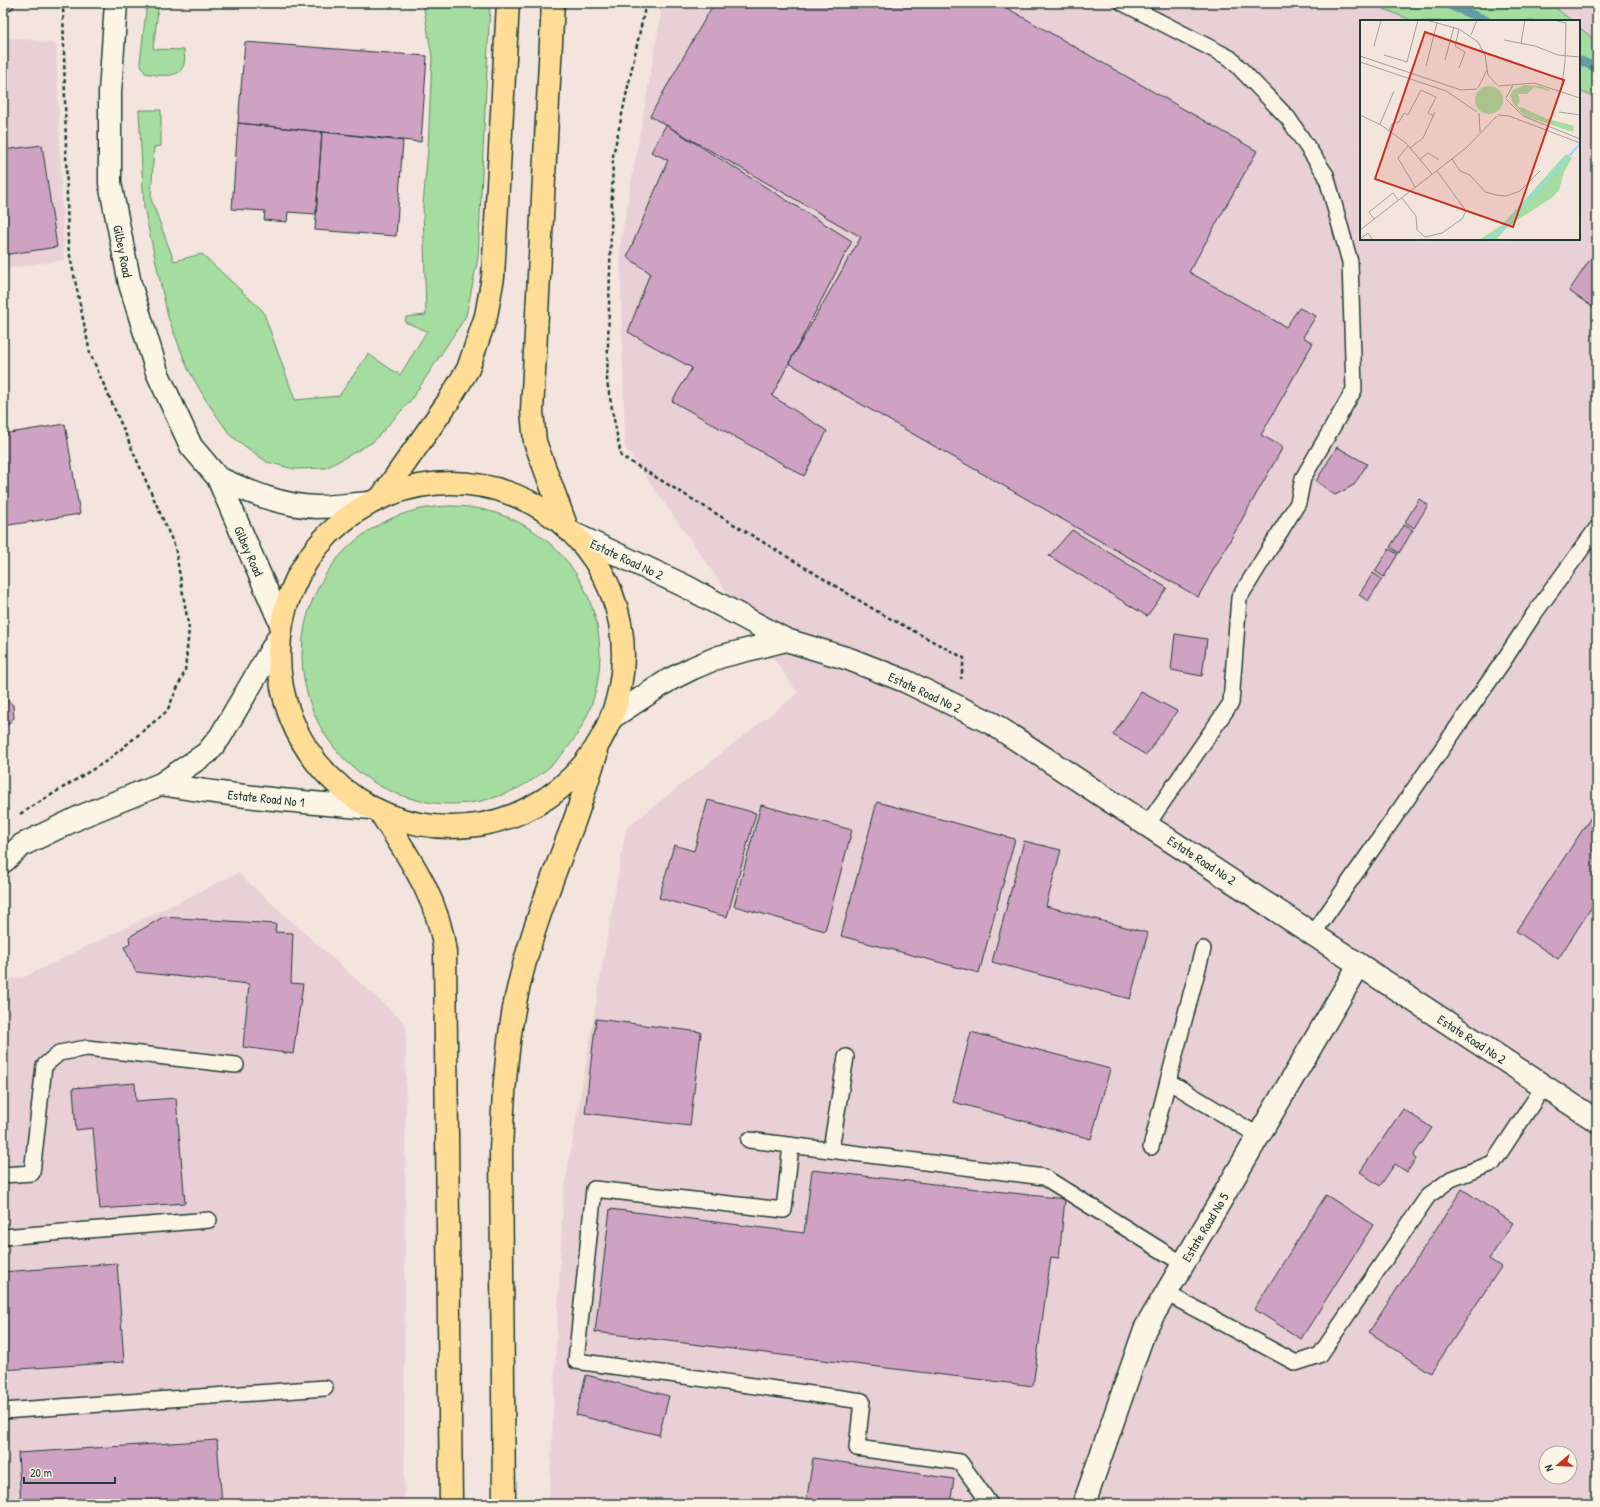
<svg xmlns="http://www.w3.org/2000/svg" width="1600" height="1507" font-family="'Patrick Hand',sans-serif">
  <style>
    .built { fill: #e8d0d6; fill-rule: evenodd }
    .green { fill: #a5dca0; stroke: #628c6a }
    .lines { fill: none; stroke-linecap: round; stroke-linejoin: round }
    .stream { stroke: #639ca6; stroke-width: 9 }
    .building { fill: #cfa2c4; stroke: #1f3d34 }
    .lane-casing { stroke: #1f3d34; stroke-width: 18 }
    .street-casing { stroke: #1f3d34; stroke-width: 25 }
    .secondary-casing { stroke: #1f3d34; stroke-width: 25 }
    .highway-casing { stroke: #1f3d34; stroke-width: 25 }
    .path { stroke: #1f3d34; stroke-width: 2.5; stroke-dasharray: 4 3; stroke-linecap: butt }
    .lane { stroke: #fcf5e5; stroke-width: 15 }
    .street { stroke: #fcf5e5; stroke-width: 22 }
    .secondary { stroke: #fcf5e5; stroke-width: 22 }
    .highway { stroke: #ffdd96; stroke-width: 22 }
    .labels { text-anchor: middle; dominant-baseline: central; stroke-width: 4; stroke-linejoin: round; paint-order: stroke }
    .street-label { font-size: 13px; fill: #1f3d34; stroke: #fcf5e5 }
    .inset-river { fill: none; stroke: #91dbf2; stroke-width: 2 }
    .inset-road { fill: none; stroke: #9ea19a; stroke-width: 1 }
    .view { fill: #c8321e; fill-opacity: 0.15; stroke: #c8321e; stroke-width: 2 }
    .inset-edge { fill: none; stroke: #1f3d34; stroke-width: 2 }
  </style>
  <rect width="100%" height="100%" fill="#f3e4de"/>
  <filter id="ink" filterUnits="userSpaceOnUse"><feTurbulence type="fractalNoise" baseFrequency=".025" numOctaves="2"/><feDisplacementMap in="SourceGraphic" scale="8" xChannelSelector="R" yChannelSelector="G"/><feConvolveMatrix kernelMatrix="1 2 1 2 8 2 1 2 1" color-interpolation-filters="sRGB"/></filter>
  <g filter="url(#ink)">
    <!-- built -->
    <path class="built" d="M 663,3 L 1370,3 L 1413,21 L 1361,21 L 1361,239 L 1579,239 L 1579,91 L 1597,98 L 1597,1504 L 549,1504 L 563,1197 L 626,828 L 798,693 L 625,447 L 620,246 ZM 1546,1453 L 1570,1453 L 1570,1477 L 1546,1477 Z
      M 1550,3 L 1597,3 L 1597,42 L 1579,27 L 1579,21 L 1572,21 Z
      M 15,38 L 56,44 L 64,260 L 3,269 L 3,39 Z
      M 238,873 L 406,1024 L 404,1504 L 3,1504 L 3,980 L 24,977 Z"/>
    <!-- green -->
    <path class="green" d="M 147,3 L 159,3 L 153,49 L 184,50 C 189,80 166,77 145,73 L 140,62 Z
      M 423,3 L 490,3 L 478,258 L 466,316 L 411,400 L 373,442 L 326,468 L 294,469 L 267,462 L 231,436 L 207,402 L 188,369 L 168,317 L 144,208 L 139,110 L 161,110 L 161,146 L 154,147 L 151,199 L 174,261 L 202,254 L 263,311 L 295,400 L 339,396 L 368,354 L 400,375 L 427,331 L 405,322 L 406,317 L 426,315 L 423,205 L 428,149 L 432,57 Z
      M 1370,3 L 1550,3 L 1572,21 L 1413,21 Z
      M 1579,27 L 1597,42 L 1597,98 L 1579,91 Z
      M302 655a149 149 0 1 1 298 0a149 149 0 1 1-298 0Z"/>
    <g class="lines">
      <!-- stream -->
      <path class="stream" d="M 1445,3 L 1487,21
        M 1579,60 L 1597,68"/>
    </g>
    <!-- building -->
    <path class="building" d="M 714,3 L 998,3 L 1257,151 L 1189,272 L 1286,327 L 1299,308 L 1316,316 L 1303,337 L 1313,343 L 1261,435 L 1283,447 L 1198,597 L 789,363 L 861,237 L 650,116 Z
      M 245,42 L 427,56 L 421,142 L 238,123 Z
      M 238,123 L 322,132 L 316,214 L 288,212 L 287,222 L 264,220 L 265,211 L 232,209 Z
      M 666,125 L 852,241 L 772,396 L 827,431 L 804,476 L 672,401 L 692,368 L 628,332 L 650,273 L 627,257 L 668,160 L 651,152 Z
      M 322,132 L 403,141 L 396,236 L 315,230 Z
      M 42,145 L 57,247 L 3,255 L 3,150 Z
      M 1597,249 L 1597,310 L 1569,291 Z
      M 65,424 L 80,514 L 3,526 L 3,434 Z
      M 1337,447 L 1367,464 L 1354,485 L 1335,495 L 1316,481 Z
      M 1419,499 L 1428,505 L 1414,528 L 1405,522 Z
      M 1404,525 L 1413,530 L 1399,553 L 1390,547 Z
      M 1072,530 L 1167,588 L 1147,616 L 1049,556 Z
      M 1389,549 L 1398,554 L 1384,577 L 1375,571 Z
      M 1373,573 L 1382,579 L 1368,601 L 1359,595 Z
      M 1175,634 L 1207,639 L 1202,676 L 1171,670 Z
      M 1141,692 L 1177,711 L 1146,755 L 1113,735 Z
      M 3,697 L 13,705 L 14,718 L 3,729 Z
      M 708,800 L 756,813 L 727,917 L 659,898 L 674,845 L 694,851 Z
      M 877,802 L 1015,839 L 979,973 L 841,936 Z
      M 761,805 L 852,830 L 825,931 L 734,906 Z
      M 1597,808 L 1597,899 L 1558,959 L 1516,931 Z
      M 1024,841 L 1061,850 L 1046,906 L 1148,933 L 1130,999 L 992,962 Z
      M 163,917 L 276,924 L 275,932 L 293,933 L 291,983 L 303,984 L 293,1054 L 243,1047 L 249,984 L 136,972 L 124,947 L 130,944 L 129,937 Z
      M 596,1019 L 701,1032 L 690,1126 L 585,1113 Z
      M 971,1032 L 1110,1069 L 1091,1139 L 953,1102 Z
      M 135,1083 L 136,1101 L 176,1098 L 185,1203 L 100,1209 L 93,1128 L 76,1130 L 73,1088 Z
      M 1403,1109 L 1432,1128 L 1413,1156 L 1416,1159 L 1407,1172 L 1395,1164 L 1380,1186 L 1360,1172 Z
      M 812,1170 L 1065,1199 L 1059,1258 L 1051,1257 L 1033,1386 L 595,1332 L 610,1209 L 804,1233 Z
      M 1462,1189 L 1513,1223 L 1489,1259 L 1501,1267 L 1431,1373 L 1369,1332 Z
      M 1326,1195 L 1373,1225 L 1301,1339 L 1254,1309 Z
      M 117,1263 L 124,1362 L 3,1370 L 3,1272 Z
      M 586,1375 L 669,1396 L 659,1435 L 576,1415 Z
      M 217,1440 L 222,1504 L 21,1504 L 18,1453 Z
      M 813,1458 L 954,1479 L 950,1504 L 806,1504 Z"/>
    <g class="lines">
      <defs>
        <path id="lane" d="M 1123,3 L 1230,58 L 1288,118 L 1326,175 L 1350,262 L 1354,390 L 1303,478 L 1298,503 L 1239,598 L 1231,703 L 1147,825
          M 3,4 L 6,3
          M 1313,934 L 1504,660 L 1534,614 L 1597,528
          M 1203,949 L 1168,1081 L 1259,1136
          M 749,1140 L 1044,1177 L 1183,1264
          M 791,1145 L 784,1210 L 594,1189 L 576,1361 L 862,1401 L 857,1448 L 960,1462 L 990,1504
          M 1151,1147 L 1168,1081
          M 831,1149 L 846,1057
          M 3,1175 L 32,1173 L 44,1066 L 59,1053 L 87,1048 L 236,1065
          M 3,1237 L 209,1220
          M 1166,1293 L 1296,1363 L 1320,1355 L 1428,1196 L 1451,1179 L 1493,1163 L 1544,1086
          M 3,1411 L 325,1388"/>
        <path id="street" d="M 574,534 L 685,586 L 786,640 L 849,659 L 905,681 L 993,724 L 1597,1121
          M 611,718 L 669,680 L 693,668 L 719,657 L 786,640
          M 1084,1504 L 1145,1329 L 1359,965"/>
        <path id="secondary" d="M 116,3 L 110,93 L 110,183 L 130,284 L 157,372 L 191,446 L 218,478 L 281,624
          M 218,478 C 249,492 282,506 317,507 C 334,507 352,504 369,503
          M 161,784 C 230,796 301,802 371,808
          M 3,862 L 22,845 L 82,816 L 161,784 L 207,753 L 220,737 L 280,635"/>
        <path id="highway" d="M 553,3 L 532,411 L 535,442 L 567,528
          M279 655a172 172 0 1 1 344 0a172 172 0 1 1-344 0Z
          M 382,496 L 448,402 L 468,369 L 486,316 L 493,277 L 508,3
          M 380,812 C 408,856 439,899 445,952 L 451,1504
          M 504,1504 L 501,1152 C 503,1100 506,1049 516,998 C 529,937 552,879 574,822 C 582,800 588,777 596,755"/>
      </defs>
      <!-- lane casing -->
      <use href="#lane" class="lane-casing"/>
      <!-- street casing -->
      <use href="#street" class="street-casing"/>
      <!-- secondary casing -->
      <use href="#secondary" class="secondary-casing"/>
      <!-- highway casing -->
      <use href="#highway" class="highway-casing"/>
      <!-- path -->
      <path class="path" d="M 646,3 L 613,156 L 607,382 L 621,456 L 880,613 L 964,658 L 961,679
        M 20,814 L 108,760 L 167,711 L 185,671 L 189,629 L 175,547 L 90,353 L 68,246 L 63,3"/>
      <!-- lane -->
      <use href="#lane" class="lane"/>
      <!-- street -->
      <use href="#street" class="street"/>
      <!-- secondary -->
      <use href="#secondary" class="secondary"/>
      <!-- highway -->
      <use href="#highway" class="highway"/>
    </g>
  </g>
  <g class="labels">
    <!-- street labels -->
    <g class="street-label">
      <text transform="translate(123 251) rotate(79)">Gilbey Road</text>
      <text transform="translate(249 551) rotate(66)">Gilbey Road</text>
      <text transform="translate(627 559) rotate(25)">Estate Road No 2</text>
      <text transform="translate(925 692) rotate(25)">Estate Road No 2</text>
      <text transform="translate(266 798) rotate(6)">Estate Road No 1</text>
      <text transform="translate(1202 860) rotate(33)">Estate Road No 2</text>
      <text transform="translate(1472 1039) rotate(33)">Estate Road No 2</text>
      <text transform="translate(1205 1227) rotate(-59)">Estate Road No 5</text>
    </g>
  </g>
  <!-- overview -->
  <g transform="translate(1360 20)">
    <rect width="220" height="220" fill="#f3e4de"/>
    <path d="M 164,65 L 180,66 L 189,69 L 189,71 L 174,67 L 167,74 L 158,74 L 160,82 L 157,85 L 160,88 L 161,87 L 185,98 L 214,106 L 213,112 L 165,96 L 154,85 L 150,75 L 153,70 ZM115 80a14 14 0 1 1 28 0a14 14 0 1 1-28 0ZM 206,134 L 212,138 L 204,152 L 199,170 L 193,177 L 148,206 L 136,220 L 119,220 L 142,205 Z" fill="#a5dca0"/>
    <path class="inset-river" d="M 127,220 L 140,212 L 219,125"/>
    <path class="inset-road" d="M 66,0 L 99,9 L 118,22 L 125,35 L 128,55 L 137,65M 193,0 L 206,3 L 205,42 L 201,71M 111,15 L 117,0M 144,20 L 175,26 L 198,35 L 220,37M 161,23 L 165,0M 14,26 L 21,0M 24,35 L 47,42 L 58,0M 0,36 L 101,70 L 117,69M 85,40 L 94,7M 0,42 L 86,71 L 117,92M 66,46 L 77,3M 99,48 L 105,32 L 95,26 L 99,9M 138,66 L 174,63 L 220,78M 118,68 L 127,50M 146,78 L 153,65M 146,79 L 163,96 L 220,119M 199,92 L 220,95M 119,93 L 120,112M 0,95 L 21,105 L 46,123 L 72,154M 138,95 L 149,96 L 220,123M 20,104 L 34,71M 29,110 L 32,104 L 39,102 L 44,93 L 48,95 L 61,70 L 76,77 L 68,93 L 74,96M 48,126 L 38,138 L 55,167M 50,128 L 63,118 L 75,92M 60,139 L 68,133 L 79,140M 92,139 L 100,151 L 110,155 L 125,172 L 137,175 L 146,176 L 160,171 L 180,151M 42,178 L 56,196 L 57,210 L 65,217 L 82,213 L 102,199 L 106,191 L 77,151M 14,199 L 9,192 L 33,173 L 38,180M 0,210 L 106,128 L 137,96M 0,219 L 8,213 L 13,220"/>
    <path class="view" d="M 65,12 L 204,60 L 153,207 L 15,159 Z"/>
    <rect width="220" height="220" class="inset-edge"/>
  </g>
  <!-- margin -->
  <rect width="1600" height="1507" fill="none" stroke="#fcf5e5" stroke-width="16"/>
  <rect x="8" y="8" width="1584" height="1491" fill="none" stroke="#1f3d34" stroke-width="1.5" filter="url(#ink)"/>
  <!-- north arrow -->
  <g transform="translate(1558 1465) rotate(251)"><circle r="19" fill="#fcf5e5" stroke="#a4ab9e"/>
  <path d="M0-3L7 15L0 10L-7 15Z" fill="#c8321e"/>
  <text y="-6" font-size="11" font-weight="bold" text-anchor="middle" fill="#1f3d34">N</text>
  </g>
  <!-- scale -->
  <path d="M24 1477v6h91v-6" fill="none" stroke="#1f3d34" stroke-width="2"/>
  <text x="30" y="1477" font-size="12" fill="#1f3d34" stroke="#fcf5e5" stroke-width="3" paint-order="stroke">20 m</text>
</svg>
